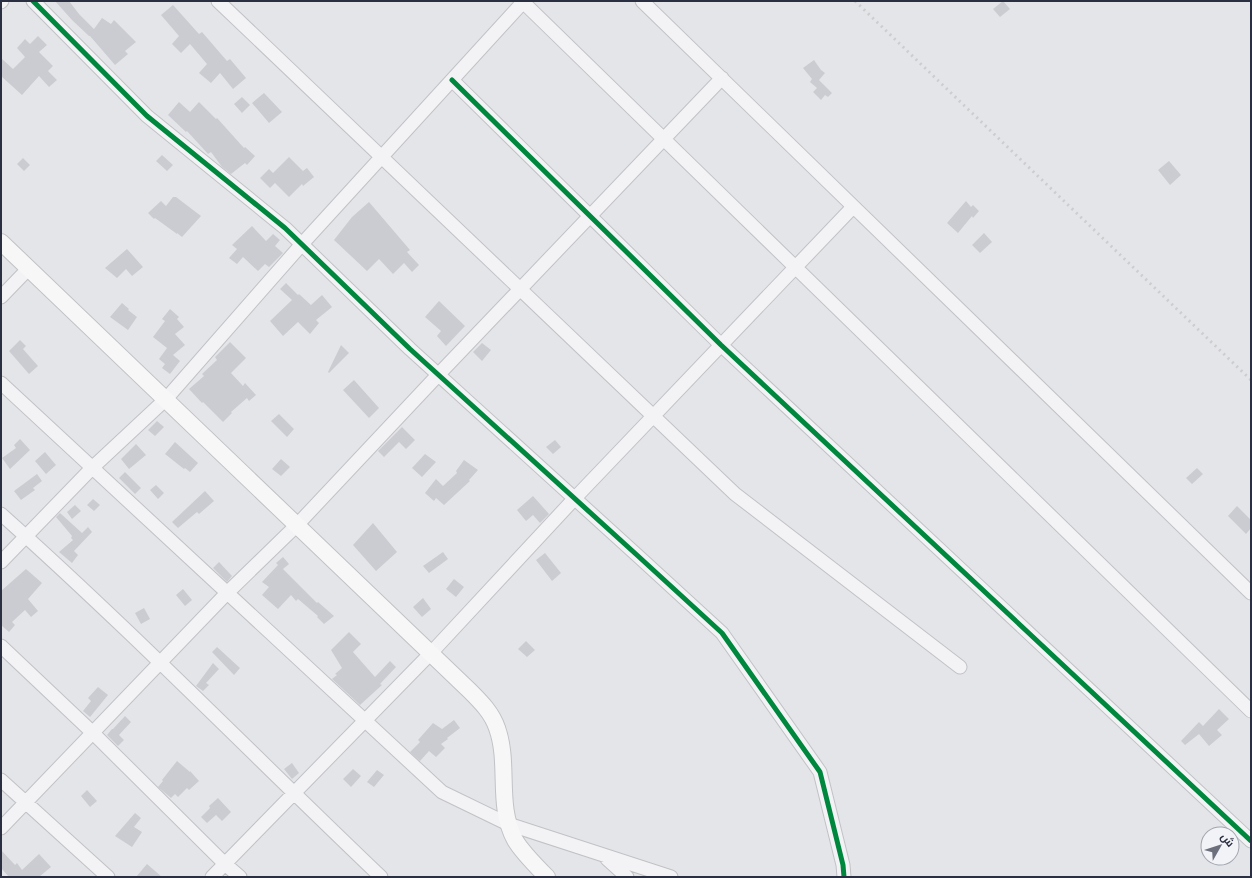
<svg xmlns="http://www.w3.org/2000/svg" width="1252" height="878" font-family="Roboto,Cairo,sans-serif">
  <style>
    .building { fill: #cbccd1 }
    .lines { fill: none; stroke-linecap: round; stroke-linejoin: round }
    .minor-casing { stroke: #c1c2c6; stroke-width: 15 }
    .major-casing { stroke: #c0c2c6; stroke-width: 18 }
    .minor { stroke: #f3f3f5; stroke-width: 13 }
    .major { stroke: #f7f7f7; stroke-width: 16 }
    .rail { stroke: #cdcdd0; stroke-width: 3; stroke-dasharray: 2 4; stroke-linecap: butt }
    .cycleway-casing { stroke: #f2f3f7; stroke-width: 8 }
    .cycleway { stroke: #00873e; stroke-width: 5 }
  </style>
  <rect width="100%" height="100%" fill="#e4e5e8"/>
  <!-- building -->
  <path class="building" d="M 55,1 L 69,1 L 79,14 L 94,29 L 102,18 L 111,24 L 114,20 L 136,42 L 125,51 L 128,54 L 115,65 L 90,36 L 89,36 L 72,20 Z
    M 1003,1 L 1010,9 L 1000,17 L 993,9 Z
    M 173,5 L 199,34 L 202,32 L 227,61 L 230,59 L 246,78 L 233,89 L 220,73 L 211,83 L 199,73 L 207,64 L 190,44 L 181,53 L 172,44 L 179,36 L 161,15 Z
    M 38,36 L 47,45 L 39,52 L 53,66 L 48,71 L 57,80 L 49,87 L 39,76 L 22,95 L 1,76 L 1,58 L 13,69 L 25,57 L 17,48 L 25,39 L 30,44 Z
    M 814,60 L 821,70 L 825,73 L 819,80 L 832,93 L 828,97 L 825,95 L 821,100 L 813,92 L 817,88 L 810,82 L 812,79 L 803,68 Z
    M 264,93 L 282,112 L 269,123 L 252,103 Z
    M 242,97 L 250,105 L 242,113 L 234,104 Z
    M 179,102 L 190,112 L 199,102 L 216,119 L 217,118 L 244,148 L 245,147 L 255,156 L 247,165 L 245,163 L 231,174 L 222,167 L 211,152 L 208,154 L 187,131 L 186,132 L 168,115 Z
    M 162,155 L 173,165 L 167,171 L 156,161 Z
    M 289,157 L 303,171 L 307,168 L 314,177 L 303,186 L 302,184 L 289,197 L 275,183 L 270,188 L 260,178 L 269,169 L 273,173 Z
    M 23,158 L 30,165 L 24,171 L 17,164 Z
    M 1169,161 L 1181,175 L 1170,185 L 1158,170 Z
    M 173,197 L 176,197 L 201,216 L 182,237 L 177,233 L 177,234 L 155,218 L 154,219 L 148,213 L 161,201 L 166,206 Z
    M 966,201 L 971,207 L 973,205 L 979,211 L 973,218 L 972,216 L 958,233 L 947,223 Z
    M 369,202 L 410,250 L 407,252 L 419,265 L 412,272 L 404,263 L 393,274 L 379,259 L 367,271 L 334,240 L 352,217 Z
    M 252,226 L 266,241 L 273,234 L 280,240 L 275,246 L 283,253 L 269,267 L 265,264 L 258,271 L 243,257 L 237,264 L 229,258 L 237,249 L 232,245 Z
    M 984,233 L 992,242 L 980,253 L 972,245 Z
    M 127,249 L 143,267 L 132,276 L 126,269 L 117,278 L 105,268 Z
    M 286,283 L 298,295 L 299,294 L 311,305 L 322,295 L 332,307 L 316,320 L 319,323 L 310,334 L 298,322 L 283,336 L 270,321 L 292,300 L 280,289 Z
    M 439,301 L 465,326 L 446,346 L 437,336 L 441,331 L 425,317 Z
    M 122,303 L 129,309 L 128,310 L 137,317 L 128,330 L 110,317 Z
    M 170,309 L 179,317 L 177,319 L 184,327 L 175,334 L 185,345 L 173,355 L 180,361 L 170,374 L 162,368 L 165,364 L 159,359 L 167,348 L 153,337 L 165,321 L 162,319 Z
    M 20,340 L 26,346 L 23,349 L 38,366 L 29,374 L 9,351 Z
    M 230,342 L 246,358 L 231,373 L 243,386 L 245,383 L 256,395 L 249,401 L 247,398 L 231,412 L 232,413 L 223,422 L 203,402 L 202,403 L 189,389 L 204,376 L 202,374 L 217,360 L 215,357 Z
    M 482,343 L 491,350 L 482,361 L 473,352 Z
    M 341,345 L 349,353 L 329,373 L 328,372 Z
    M 354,380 L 379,408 L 369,418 L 343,390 Z
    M 279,414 L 294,429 L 287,437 L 271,421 Z
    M 157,421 L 164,427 L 155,436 L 148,430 Z
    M 402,427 L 415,440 L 406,449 L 399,442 L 384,457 L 378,451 Z
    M 20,439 L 30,450 L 10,469 L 2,458 L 16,448 L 14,445 Z
    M 555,440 L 561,447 L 553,454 L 546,447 Z
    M 175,442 L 198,463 L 190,472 L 185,468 L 184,469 L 165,454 Z
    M 136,444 L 146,455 L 129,469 L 121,459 Z
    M 45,452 L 56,465 L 46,474 L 35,461 Z
    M 425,454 L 436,462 L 422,477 L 412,468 Z
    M 281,459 L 290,467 L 281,476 L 272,469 Z
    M 464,460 L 478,470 L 469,480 L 470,481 L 444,505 L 436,498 L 434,501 L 425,493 L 436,479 L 443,486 L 457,473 L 456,471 Z
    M 1197,468 L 1203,474 L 1192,484 L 1186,478 Z
    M 125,472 L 141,488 L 135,494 L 119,478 Z
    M 37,474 L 42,481 L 33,488 L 35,490 L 21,500 L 14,491 Z
    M 156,485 L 164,493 L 158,499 L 150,490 Z
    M 205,491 L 214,501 L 199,514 L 197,512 L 178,528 L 172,522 Z
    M 533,496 L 549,514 L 540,523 L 533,515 L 526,521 L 517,510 Z
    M 93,499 L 100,505 L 94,511 L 87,505 Z
    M 75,505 L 81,511 L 72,519 L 67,512 Z
    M 1237,506 L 1251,520 L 1251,528 L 1246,534 L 1228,516 Z
    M 60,513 L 82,533 L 88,527 L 92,532 L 74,551 L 78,555 L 72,563 L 59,552 L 73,540 L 71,538 L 72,536 L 56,517 Z
    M 373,523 L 397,552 L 376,571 L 353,545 Z
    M 443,552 L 448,559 L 429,573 L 423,566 Z
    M 545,553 L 561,573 L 552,581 L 536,560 Z
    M 283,557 L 289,564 L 283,569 L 317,603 L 318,602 L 334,616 L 324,624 L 317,617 L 318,616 L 298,599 L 296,601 L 291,595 L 278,609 L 262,595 L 269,587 L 262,582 L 278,565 L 276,563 Z
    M 219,562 L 232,576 L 227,582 L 213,568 Z
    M 26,569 L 42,583 L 28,599 L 38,611 L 31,617 L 25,610 L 12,622 L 15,625 L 9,632 L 1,625 L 1,591 Z
    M 454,579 L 464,587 L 456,597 L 446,589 Z
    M 183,589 L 192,600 L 185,606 L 176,595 Z
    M 423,598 L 431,609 L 422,617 L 413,607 Z
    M 144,608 L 150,619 L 141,624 L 135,613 Z
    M 349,632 L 361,644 L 353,652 L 375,677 L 390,661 L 396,667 L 380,684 L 382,685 L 360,705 L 332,679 L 337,675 L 335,674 L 342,668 L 331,650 Z
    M 526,641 L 535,650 L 527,657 L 518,649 Z
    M 217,647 L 240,668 L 234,675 L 212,652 Z
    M 213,663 L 219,669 L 206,683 L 209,685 L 203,691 L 196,686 Z
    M 98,687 L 108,695 L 90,717 L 83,711 L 91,701 L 88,698 Z
    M 1219,709 L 1229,719 L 1217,730 L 1222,735 L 1209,746 L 1199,734 L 1185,745 L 1181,741 L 1199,722 L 1203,726 Z
    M 125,716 L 131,722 L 119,735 L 124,740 L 118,746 L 107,735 L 112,729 L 113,729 Z
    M 454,720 L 460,728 L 447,738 L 448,739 L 441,744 L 445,748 L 436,757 L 429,751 L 420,761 L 410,752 L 420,742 L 418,740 L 433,723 L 442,729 Z
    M 177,761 L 190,772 L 190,771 L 199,781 L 189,790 L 187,788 L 178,797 L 175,794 L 171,798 L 158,787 L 163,781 L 162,780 Z
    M 292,763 L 299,773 L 292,779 L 284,769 Z
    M 353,769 L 361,776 L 351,787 L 343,779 Z
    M 377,770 L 384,775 L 374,787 L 367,782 Z
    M 87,790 L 97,801 L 90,807 L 81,796 Z
    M 218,798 L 231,812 L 222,821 L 216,815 L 207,823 L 201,817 L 210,808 L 209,806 Z
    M 135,813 L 141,818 L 134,827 L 142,832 L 132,847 L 115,836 Z
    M 1,850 L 15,865 L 17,863 L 22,870 L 39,854 L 51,867 L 39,877 L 9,877 L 1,868 Z
    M 147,864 L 162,877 L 136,877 Z"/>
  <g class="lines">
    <defs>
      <path id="minor" d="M 33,1 L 147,116 L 285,228 L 410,349 L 638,556 L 722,633 L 820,772 L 843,865 L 844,877
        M 218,1 L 735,494 L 960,667
        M 522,1 L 1251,711
        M 642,1 L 1251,593
        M 1,2 L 2,1
        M 452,80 L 721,345 L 1251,841
        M 1,297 L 29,268
        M 1,383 L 442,792 L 508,824 L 671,877
        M 1,514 C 132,631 254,756 381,877
        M 1,562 L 92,468 L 166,399 L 302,244 L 524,1
        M 1,646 L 93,733 L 225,864 L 240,877
        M 1,780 L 108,877
        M 1,828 L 227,593 L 297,525 L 438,375 L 722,78
        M 607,859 L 627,877
        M 212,877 L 431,653 L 575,498 L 853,207"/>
      <path id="major" d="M 1,242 L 470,691 C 481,702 492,713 497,728 C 510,764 496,805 515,840 C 522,852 537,867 547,877"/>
    </defs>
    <!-- minor casing -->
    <use href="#minor" class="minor-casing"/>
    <!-- major casing -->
    <use href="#major" class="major-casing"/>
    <!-- minor -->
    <use href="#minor" class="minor"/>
    <!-- major -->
    <use href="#major" class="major"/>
    <!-- rail -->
    <path class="rail" d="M 855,1 L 1251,380"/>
    <defs>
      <path id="cycleway" d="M 33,1 L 147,116 L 285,228 L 410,349 L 638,556 L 722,633 L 820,772 L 843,865 L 844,877
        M 452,80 L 721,345 L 1251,841"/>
    </defs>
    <!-- cycleway casing -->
    <use href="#cycleway" class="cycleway-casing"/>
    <!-- cycleway -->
    <use href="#cycleway" class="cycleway"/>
  </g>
  <!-- border -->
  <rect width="1252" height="878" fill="none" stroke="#2b2f42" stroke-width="4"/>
  <!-- north arrow -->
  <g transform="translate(1220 846) rotate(51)"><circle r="19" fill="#f2f3f7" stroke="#a2a5af"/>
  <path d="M0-3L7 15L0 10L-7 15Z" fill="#6c6f7c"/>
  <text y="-6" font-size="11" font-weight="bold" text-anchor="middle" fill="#2b2f42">ش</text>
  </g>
</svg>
